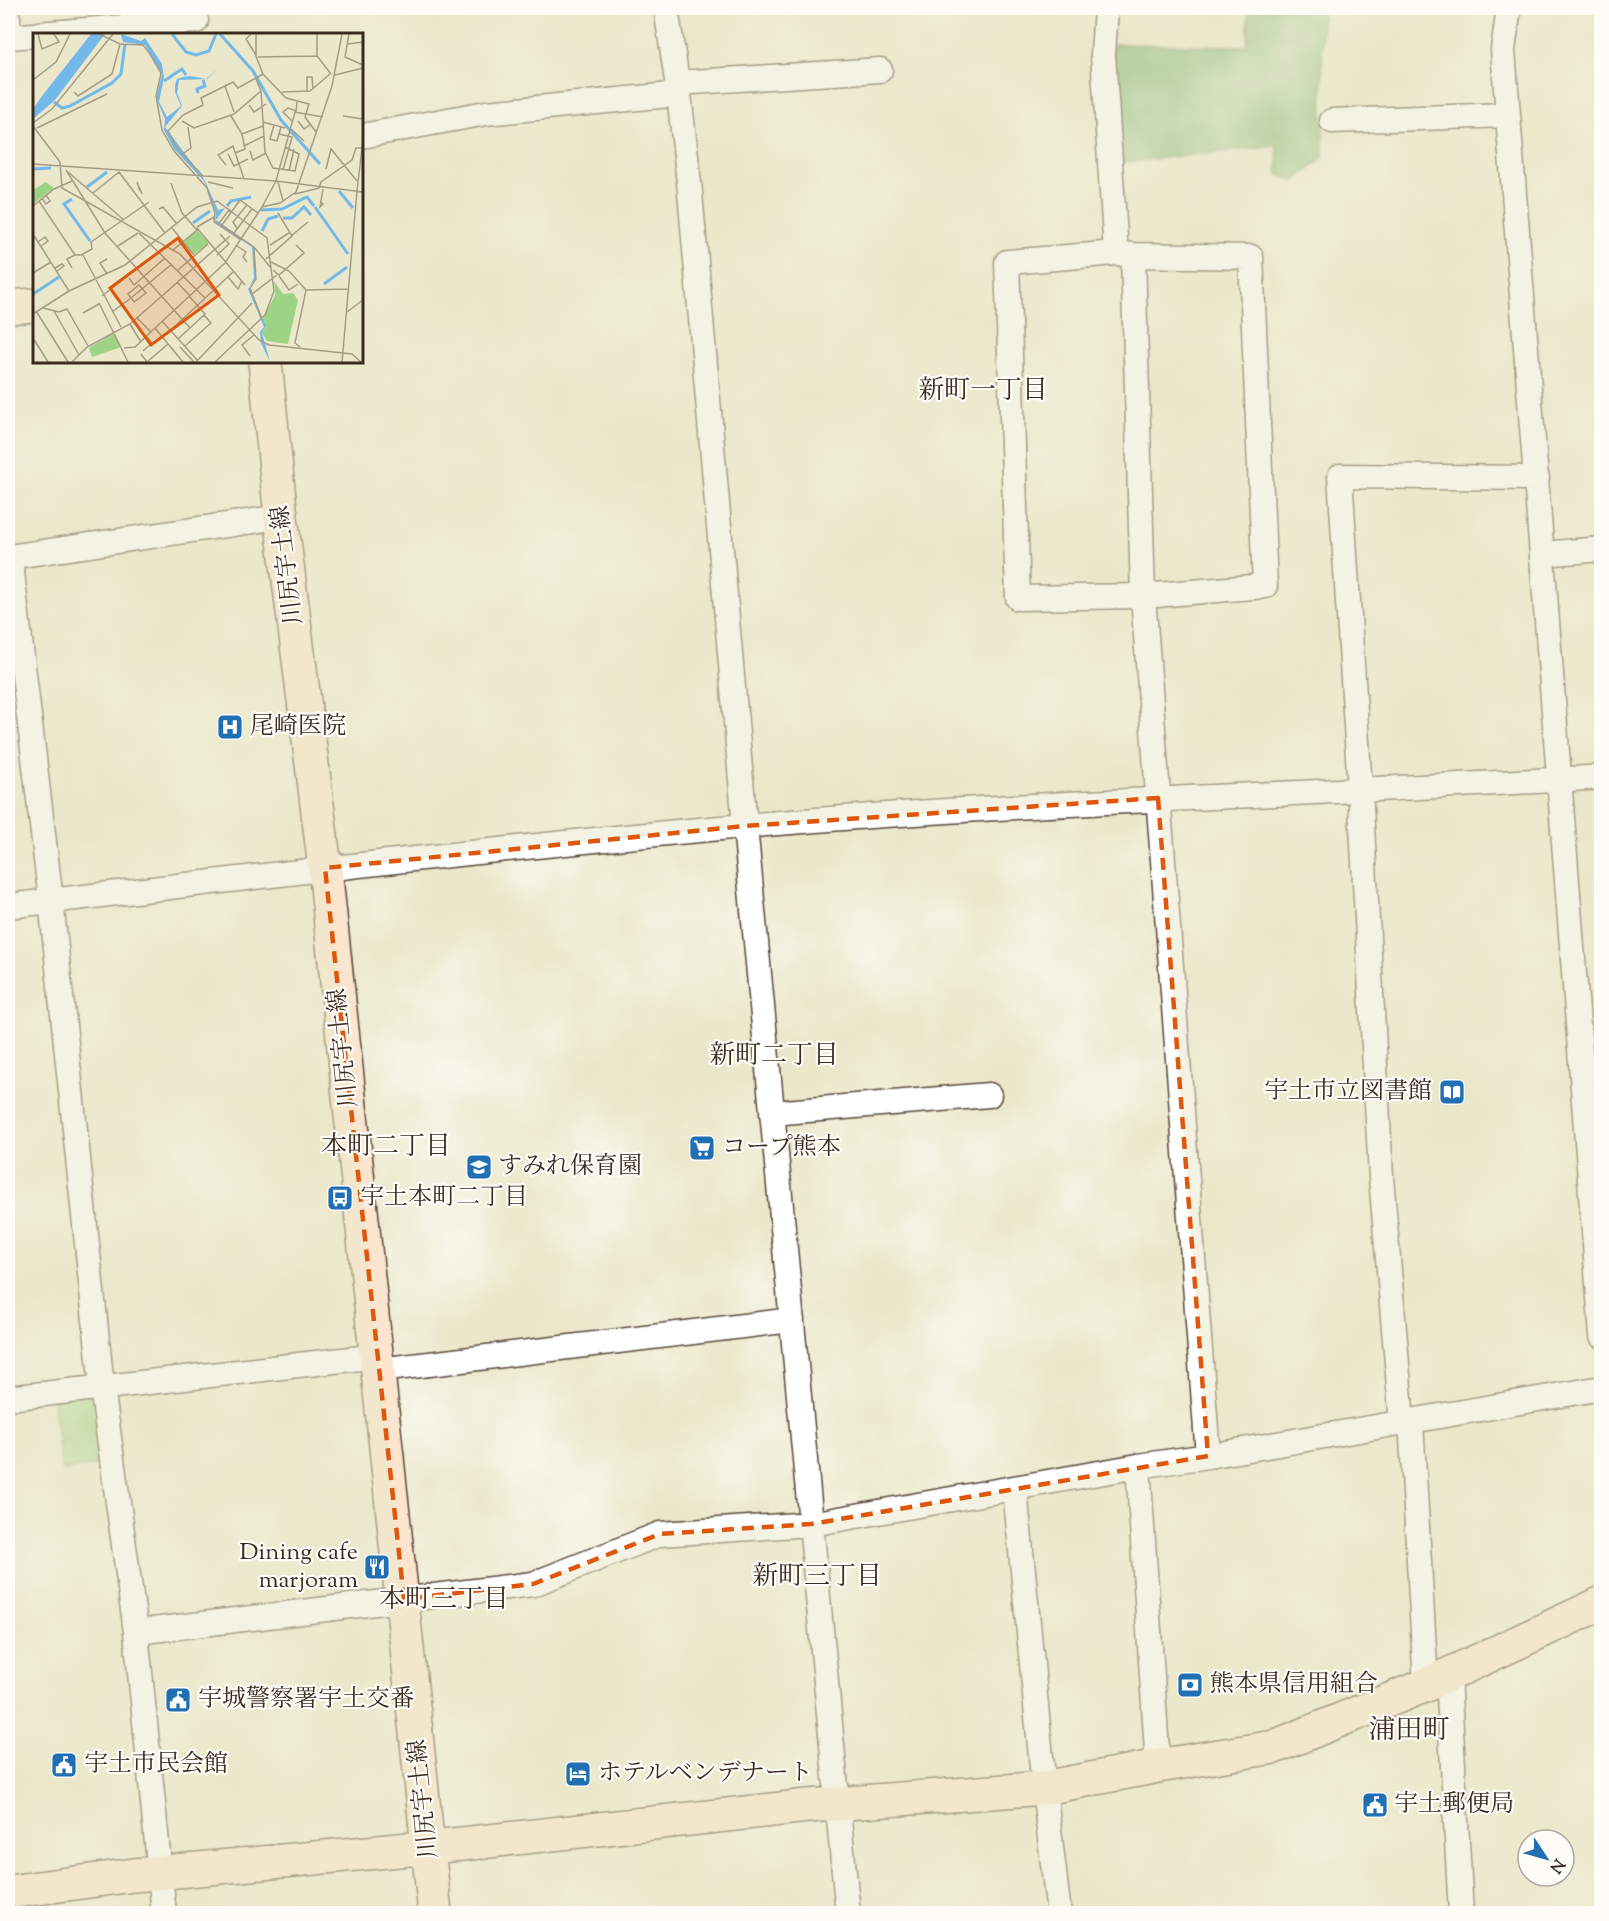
<svg xmlns="http://www.w3.org/2000/svg" width="1609" height="1921" font-family="'Sorts Mill Goudy','Noto Serif JP',serif">
  <style>
    .green { fill: #9dd384; stroke: #6c7e51; stroke-width: 1.5 }
    .forest { fill: #7eb572; stroke: #5c7048; stroke-width: 1.5 }
    .lines { fill: none; stroke-linecap: round; stroke-linejoin: round }
    .street-casing { stroke: #554638; stroke-width: 27 }
    .secondary-casing { stroke: #554638; stroke-width: 36 }
    .street { stroke: #fff; stroke-width: 24 }
    .secondary { stroke: #fbe5cf; stroke-width: 33 }
    .marked { fill: none; stroke: #df570d; stroke-width: 4.5; stroke-dasharray: 12 8; stroke-linejoin: round }
    .labels { text-anchor: middle; dominant-baseline: central; stroke-width: 4.5; stroke-linejoin: round; paint-order: stroke }
    .street-label { font-size: 24px; fill: #3b2a1e; stroke: #fdfcf7 }
    .poi-label { font-size: 24px; fill: #3b2a1e; stroke: #fdfcf7; text-anchor: start }
    .neighbourhood-label { font-size: 26px; fill: #3b2a1e; stroke: #fdfcf7 }
    .quarter-label { font-size: 27px; fill: #3b2a1e; stroke: #fdfcf7 }
    .inset-river { fill: none; stroke: #72b8e9; stroke-width: 3 }
    .inset-road { fill: none; stroke: #a59b85; stroke-width: 1.5 }
    .view { fill: #df570d; fill-opacity: 0.15; stroke: #df570d; stroke-width: 3 }
    .inset-edge { fill: none; stroke: #3b2a1e; stroke-width: 3 }
  </style>
  <rect width="100%" height="100%" fill="#fdfcf7"/>
  <filter id="ink" filterUnits="userSpaceOnUse"><feTurbulence type="fractalNoise" baseFrequency=".0167" numOctaves="2"/><feDisplacementMap in="SourceGraphic" scale="12" xChannelSelector="R" yChannelSelector="G"/><feConvolveMatrix kernelMatrix="1 2 1 2 8 2 1 2 1" color-interpolation-filters="sRGB"/></filter>
  <filter id="wash" filterUnits="userSpaceOnUse"><feTurbulence type="fractalNoise" baseFrequency=".008" numOctaves="4" result="noise"/><feDisplacementMap in="SourceGraphic" scale="24" xChannelSelector="R" yChannelSelector="G"/><feGaussianBlur stdDeviation="1.35" result="paint"/><feColorMatrix in="noise" values="0 0 0 0 0 0 0 0 0 0 0 0 0 0 0 0 0 1.4 0 .05"/><feComposite in="paint" operator="in"/></filter>
  <g filter="url(#wash)">
    <rect width="100%" height="100%" fill="#ebe7ca"/>
    <!-- green -->
    <path class="green" d="M 102,1387 L 113,1463 L 62,1470 L 52,1393 Z"/>
    <!-- forest -->
    <path class="forest" d="M 1249,8 L 1322,8 L 1323,158 L 1295,181 L 1278,175 L 1277,146 L 1117,163 L 1113,44 L 1247,46 Z"/>
  </g>
  <g filter="url(#ink)">
    <g class="lines">
      <defs>
        <path id="street" d="M 666,8 L 679,94 L 690,192 L 745,826 L 848,1914
          M 1106,8 L 1103,54 L 1116,253
          M 1509,8 L 1503,50 L 1602,1336
          M 8,18 L 9,37 L 34,35
          M 38,34 L 196,21
          M 677,83 L 880,70
          M 1332,121 L 1508,115
          M 362,136 L 486,113 L 679,94
          M 1116,253 L 1133,255 L 1251,257 L 1265,586 L 1143,596 L 1018,598 L 1007,262 Z
          M 1133,255 L 1143,596 L 1208,1456
          M 1543,554 L 1602,549
          M 10,556 L 51,901 L 102,1387 L 136,1632 L 164,1914
          M 8,557 L 281,517
          M 8,906 C 252,877 497,848 743,826 C 1028,801 1315,795 1602,777
          M 772,1113 L 989,1095
          M 379,1370 L 792,1320
          M 8,1398 L 378,1356
          M 1411,1421 L 1426,1685
          M 1402,1422 L 1381,1177 L 1360,789 L 1340,476 L 1537,478
          M 1138,1466 L 1158,1766
          M 1015,1489 L 1044,1788 L 1059,1914
          M 136,1632 L 533,1584 L 660,1534 L 811,1524 L 1138,1466 L 1208,1456 L 1602,1388
          M 1448,1675 L 1461,1914"/>
        <path id="secondary" d="M 8,307 L 34,305
          M 265,362 L 281,517 L 325,868 L 435,1914
          M 8,1892 L 134,1875 L 462,1844 L 808,1806 L 1044,1788 L 1158,1766 L 1274,1747 L 1426,1685 L 1602,1603"/>
      </defs>
      <!-- street casing -->
      <use href="#street" class="street-casing"/>
      <!-- secondary casing -->
      <use href="#secondary" class="secondary-casing"/>
      <!-- street -->
      <use href="#street" class="street"/>
      <!-- secondary -->
      <use href="#secondary" class="secondary"/>
    </g>
  </g>
  <!-- marked area -->
  <path d="M0 0H1609V1921H0ZM 1158,798 L 1208,1456 L 811,1524 L 660,1534 L 533,1584 L 404,1599 L 325,868 L 745,826 Z" fill="#ebe7ca" fill-opacity=".55" fill-rule="evenodd"/>
  <path class="marked" d="M 1158,798 L 1208,1456 L 811,1524 L 660,1534 L 533,1584 L 404,1599 L 325,868 L 745,826 Z"/>
  <!-- icons -->
  <defs>
    <symbol id="hospital-square" viewBox="-11 -11 22 22"><rect x="-9" y="-9" width="18" height="18" rx="4" fill="#1f6fb2" stroke="#fdfcf7"/><path d="M-5-5h3v3.5h4V-5h3V5h-3V1.5h-4V5h-3Z" fill="#fff"/></symbol>
    <symbol id="library-square" viewBox="-11 -11 22 22"><rect x="-9" y="-9" width="18" height="18" rx="4" fill="#1f6fb2" stroke="#fdfcf7"/><path d="M-6-4Q-3-5.5-.7-3.5V5Q-3 3-6 4ZM6-4Q3-5.5 .7-3.5V5Q3 3 6 4Z" fill="#fff"/></symbol>
    <symbol id="supermarket-square" viewBox="-11 -11 22 22"><rect x="-9" y="-9" width="18" height="18" rx="4" fill="#1f6fb2" stroke="#fdfcf7"/><path d="M-6-5.5h2.5l.6 2H6L4.5 2H-2.5L-4.4-4H-6ZM-1.5 3.2a1.3 1.3 0 1 0 .1 0ZM3 3.2a1.3 1.3 0 1 0 .1 0Z" fill="#fff"/></symbol>
    <symbol id="school-square" viewBox="-11 -11 22 22"><rect x="-9" y="-9" width="18" height="18" rx="4" fill="#1f6fb2" stroke="#fdfcf7"/><path d="M0-5L7-2L0 1L-7-2ZM-4 1L0 2.5L4 1V4Q0 6-4 4Z" fill="#fff"/></symbol>
    <symbol id="bus-square" viewBox="-11 -11 22 22"><rect x="-9" y="-9" width="18" height="18" rx="4" fill="#1f6fb2" stroke="#fdfcf7"/><path d="M-5-6H5V4H4V6H2V4H-2V6H-4V4H-5ZM-3.5-4V0h7V-4ZM-3.5 1.2v1.5H-2V1.2ZM2 1.2v1.5H3.5V1.2Z" fill="#fff"/></symbol>
    <symbol id="restaurant-square" viewBox="-11 -11 22 22"><rect x="-9" y="-9" width="18" height="18" rx="4" fill="#1f6fb2" stroke="#fdfcf7"/><path d="M-5-6h1v4h1v-4h1v4h1v-4h1v5L-1.5 .5V6h-2V.5L-5-1ZM5-6V6H3V1.5H1.5Q1.5-4 5-6Z" fill="#fff"/></symbol>
    <symbol id="bank-square" viewBox="-11 -11 22 22"><rect x="-9" y="-9" width="18" height="18" rx="4" fill="#1f6fb2" stroke="#fdfcf7"/><path d="M-6-4H6V4H-6ZM0-2.3a2.3 2.3 0 1 0 0 4.6a2.3 2.3 0 1 0 0-4.6Z" fill="#fff"/></symbol>
    <symbol id="civic-square" viewBox="-11 -11 22 22"><rect x="-9" y="-9" width="18" height="18" rx="4" fill="#1f6fb2" stroke="#fdfcf7"/><path d="M-.6-6.5H3V-4.5H.6V-3L4-1V1h2V6H-6V1h2V-1L-.6-3ZM-1.2 2.5V6h2.4V2.5Z" fill="#fff"/></symbol>
    <symbol id="hotel-square" viewBox="-11 -11 22 22"><rect x="-9" y="-9" width="18" height="18" rx="4" fill="#1f6fb2" stroke="#fdfcf7"/><path d="M-6-4.5h1.5V1H6V5H4.5V3h-9V5H-6ZM-4 0a1.8 1.8 0 1 1 3.6 0ZM.5 0V-2.5h3Q6-2.5 6 0Z" fill="#fff"/></symbol>
  </defs>
  <g fill-rule="evenodd">
    <use href="#hospital-square" x="215" y="712" width="30" height="30"/>
    <use href="#library-square" x="1437" y="1077" width="30" height="30"/>
    <use href="#supermarket-square" x="687" y="1133" width="30" height="30"/>
    <use href="#school-square" x="464" y="1152" width="30" height="30"/>
    <use href="#bus-square" x="325" y="1183" width="30" height="30"/>
    <use href="#restaurant-square" x="362" y="1552" width="30" height="30"/>
    <use href="#bank-square" x="1175" y="1670" width="30" height="30"/>
    <use href="#civic-square" x="163" y="1685" width="30" height="30"/>
    <use href="#civic-square" x="49" y="1750" width="30" height="30"/>
    <use href="#hotel-square" x="563" y="1759" width="30" height="30"/>
    <use href="#civic-square" x="1360" y="1790" width="30" height="30"/>
  </g>
  <g class="labels">
    <!-- street labels -->
    <g class="street-label">
      <text transform="translate(288 565) rotate(-97)">川尻宇土線</text>
      <text transform="translate(344 1048) rotate(-96)">川尻宇土線</text>
      <text transform="translate(424 1799) rotate(-96)">川尻宇土線</text>
    </g>
    <!-- poi labels -->
    <g class="poi-label">
      <text x="250" y="727">尾崎医院</text>
      <text x="1432" y="1092" text-anchor="end">宇土市立図書館</text>
      <text x="722" y="1148">コープ熊本</text>
      <text x="498" y="1167">すみれ保育園</text>
      <text x="360" y="1198">宇土本町二丁目</text>
      <text x="358" y="1553" text-anchor="end">Dining cafe<tspan x="358" dy="28">marjoram</tspan></text>
      <text x="1210" y="1685">熊本県信用組合</text>
      <text x="198" y="1700">宇城警察署宇土交番</text>
      <text x="84" y="1765">宇土市民会館</text>
      <text x="598" y="1774">ホテルベンデナート</text>
      <text x="1394" y="1805">宇土郵便局</text>
    </g>
    <!-- neighbourhood labels -->
    <g class="neighbourhood-label">
      <text x="983" y="391">新町一丁目</text>
      <text x="774" y="1056">新町二丁目</text>
      <text x="386" y="1147">本町二丁目</text>
      <text x="817" y="1577">新町三丁目</text>
      <text x="444" y="1600">本町三丁目</text>
    </g>
    <!-- quarter labels -->
    <g class="quarter-label">
      <text x="1409" y="1731">浦田町</text>
    </g>
  </g>
  <!-- overview -->
  <g transform="translate(33 33)">
    <rect width="330" height="330" fill="#ebe7ca"/>
    <path d="M 13,149 L 21,155 L 0,171 L 0,157 ZM 164,197 L 176,210 L 161,221 L 151,209 ZM 241,248 L 250,261 L 260,260 L 265,267 L 255,311 L 234,308 L 229,300 L 233,294 L 229,288 L 242,262 ZM 81,300 L 88,314 L 59,324 L 56,315 Z" fill="#9dd384"/>
    <path d="M 58,1 L 72,1 L 22,67 L 0,86 L 0,76 L 9,63 ZM 88,1 L 108,8 L 112,5 L 129,31 L 131,45 L 126,69 L 134,84 L 148,73 L 142,59 L 142,52 L 144,46 L 150,44 L 157,43 L 173,46 L 186,35 L 174,46 L 146,47 L 144,60 L 149,73 L 132,94 L 171,146 L 185,177 L 192,175 L 183,187 L 221,214 L 223,245 L 216,254 L 233,293 L 229,300 L 237,329 L 228,310 L 227,299 L 231,294 L 215,256 L 221,245 L 219,214 L 182,190 L 183,180 L 171,148 L 141,116 L 131,97 L 132,86 L 123,65 L 129,41 L 112,12 L 90,9 Z" fill="#72b8e9"/>
    <path class="inset-river" d="M 139,1 L 153,19 L 163,22 L 176,18 L 183,1M 187,1 L 220,38 L 248,87 L 287,131M 131,48 L 149,36 L 153,42M 165,60 L 164,56 L 172,53 L 170,47M 21,69 L 29,75 L 37,73 L 79,50 L 88,41 L 92,11M 0,136 L 18,135M 54,154 L 74,139M 306,158 L 320,175M 39,166 L 31,171 L 57,208M 194,173 L 198,168 L 218,164M 282,174 L 315,221M 228,177 L 249,176 L 274,164 L 281,173M 250,185 L 259,185 L 271,174 L 278,182M 160,190 L 177,178M 229,198 L 235,186 L 245,183M 291,251 L 314,234M 0,261 L 26,244"/>
    <path class="inset-road" d="M 5,1 L 9,16 L 26,9 L 21,1M 66,1 L 87,11 L 110,12 L 117,21 L 128,40 L 123,63 L 129,97 L 141,118 L 174,155 L 182,180 L 181,189 L 208,207M 218,1 L 213,6 L 223,22M 223,1 L 223,23 L 230,41 L 253,65 L 276,71 L 272,84 L 283,99M 284,1 L 284,23 L 298,41M 316,1 L 312,24 L 330,32M 315,11 L 330,9 L 330,3M 225,24 L 284,23M 302,42 L 330,35M 223,46 L 228,58 L 232,119 L 240,135 L 262,138 L 266,121 L 252,114M 0,47 L 23,29 L 37,1M 192,53 L 201,79M 274,58 L 274,44 L 279,44 L 280,56M 41,59 L 45,63 L 79,41 L 87,11M 249,59 L 277,58 L 297,41M 216,72 L 221,79 L 233,71M 198,83 L 209,101M 310,83 L 330,86M 149,88 L 161,95 L 201,81 L 228,58M 259,88 L 250,79 L 255,75 L 263,78 L 264,69M 265,88 L 271,96 L 278,91M 230,89 L 252,95M 0,90 L 19,76 L 80,1M 241,92 L 237,106 L 244,108 L 248,94M 0,93 L 27,129 L 29,155 L 147,221 L 226,307 L 236,312 L 319,321 L 328,329M 4,95 L 74,61M 257,95 L 271,108M 246,101 L 259,104 L 250,137M 211,113 L 231,103M 217,118 L 220,127 L 233,120M 202,120 L 212,116 L 209,101 L 230,93M 195,121 L 201,133 L 215,126M 148,122 L 158,115 L 155,94M 0,131 L 243,148 L 330,159M 193,132 L 185,122 L 200,113 L 211,146M 293,136 L 298,116 L 324,148M 33,137 L 72,200 L 157,295M 256,138 L 261,116M 35,139 L 91,187M 170,143 L 145,116 L 135,98 L 150,82 L 170,72 L 168,65 L 200,49 L 205,55 L 230,41M 175,149 L 200,155M 245,149 L 250,168M 138,150 L 149,180 L 164,197 L 140,217M 107,158 L 104,149 L 109,161M 324,158 L 330,106M 60,160 L 86,139 L 132,200M 262,161 L 286,155 L 288,149 L 319,127 L 323,115 L 329,115M 9,165 L 13,171 L 17,168 L 13,162M 6,168 L 42,222 L 48,222 L 59,216 L 58,209 L 116,169M 288,169 L 290,171 L 287,174 L 290,156M 0,173 L 21,156 L 39,148M 229,174 L 243,148 L 262,79 L 290,84M 126,176 L 130,174 L 144,191M 197,176 L 186,190 L 221,214 L 238,235M 189,192 L 207,167 L 225,180M 164,194 L 181,184M 139,195 L 161,222M 164,195 L 212,252M 204,195 L 200,189 L 214,172M 106,200 L 172,265M 201,200 L 219,176M 0,201 L 36,258M 258,203 L 275,189M 5,209 L 12,204 L 15,208 L 8,213M 237,212 L 256,200M 85,213 L 105,200M 204,213 L 213,219 L 210,224 L 214,229M 221,215 L 223,246 L 217,255 L 229,286M 50,222 L 88,294M 184,222 L 196,211 L 187,201M 233,226 L 259,203 L 245,180M 238,229 L 256,238 L 273,257M 22,235 L 29,231 L 31,233 L 24,238M 39,235 L 34,226 L 42,222M 145,237 L 175,211M 240,237 L 246,242 L 271,220 L 263,212M 0,240 L 18,229M 74,241 L 67,230 L 74,226M 246,243 L 256,257 L 265,251M 195,244 L 205,256 L 209,248M 96,245 L 101,252 L 132,225M 144,249 L 157,263M 106,252 L 113,260 L 101,269 L 95,261 ZM 219,261 L 244,242M 69,263 L 133,213M 98,265 L 139,231M 66,270 L 95,329M 10,275 L 26,279 L 34,276 L 55,313M 3,278 L 35,329M 21,278 L 46,322M 79,279 L 98,265M 314,279 L 330,267M 50,280 L 66,271M 0,281 L 36,258 L 92,232 L 164,174 L 184,168 L 234,205 L 241,258 L 232,282 L 182,329M 104,285 L 118,299M 129,288 L 165,328M 97,291 L 108,309M 138,297 L 200,239M 0,305 L 15,329M 145,306 L 172,281 L 156,263M 152,313 L 178,290 L 171,282M 147,314 L 161,329M 267,314 L 262,310 L 273,257 L 316,256M 91,315 L 102,314 L 122,295M 110,318 L 119,310 L 114,304M 108,321 L 114,329 L 135,311M 217,323 L 209,312 L 221,302M 39,329 L 54,314 L 97,291 L 197,203M 150,329 L 122,295 L 192,230 L 229,174 L 247,170 L 263,159 L 299,53 L 309,1M 163,329 L 219,270M 309,329 L 324,158"/>
    <path class="view" d="M 145,205 L 186,262 L 118,312 L 77,255 Z"/>
    <rect width="330" height="330" class="inset-edge"/>
  </g>
  <!-- margin -->
  <rect width="1609" height="1921" fill="none" stroke="#fdfcf7" stroke-width="30"/>
  <!-- north arrow -->
  <g transform="translate(1546 1858) rotate(126)"><circle r="28" fill="#fdfcf7" stroke="#afa8a0" stroke-width="1.5"/>
  <path d="M0-4.5L10 22L0 15L-10 22Z" fill="#1f6fb2"/>
  <text y="-9" font-size="16" font-weight="bold" text-anchor="middle" fill="#3b2a1e">N</text>
  </g>
</svg>
